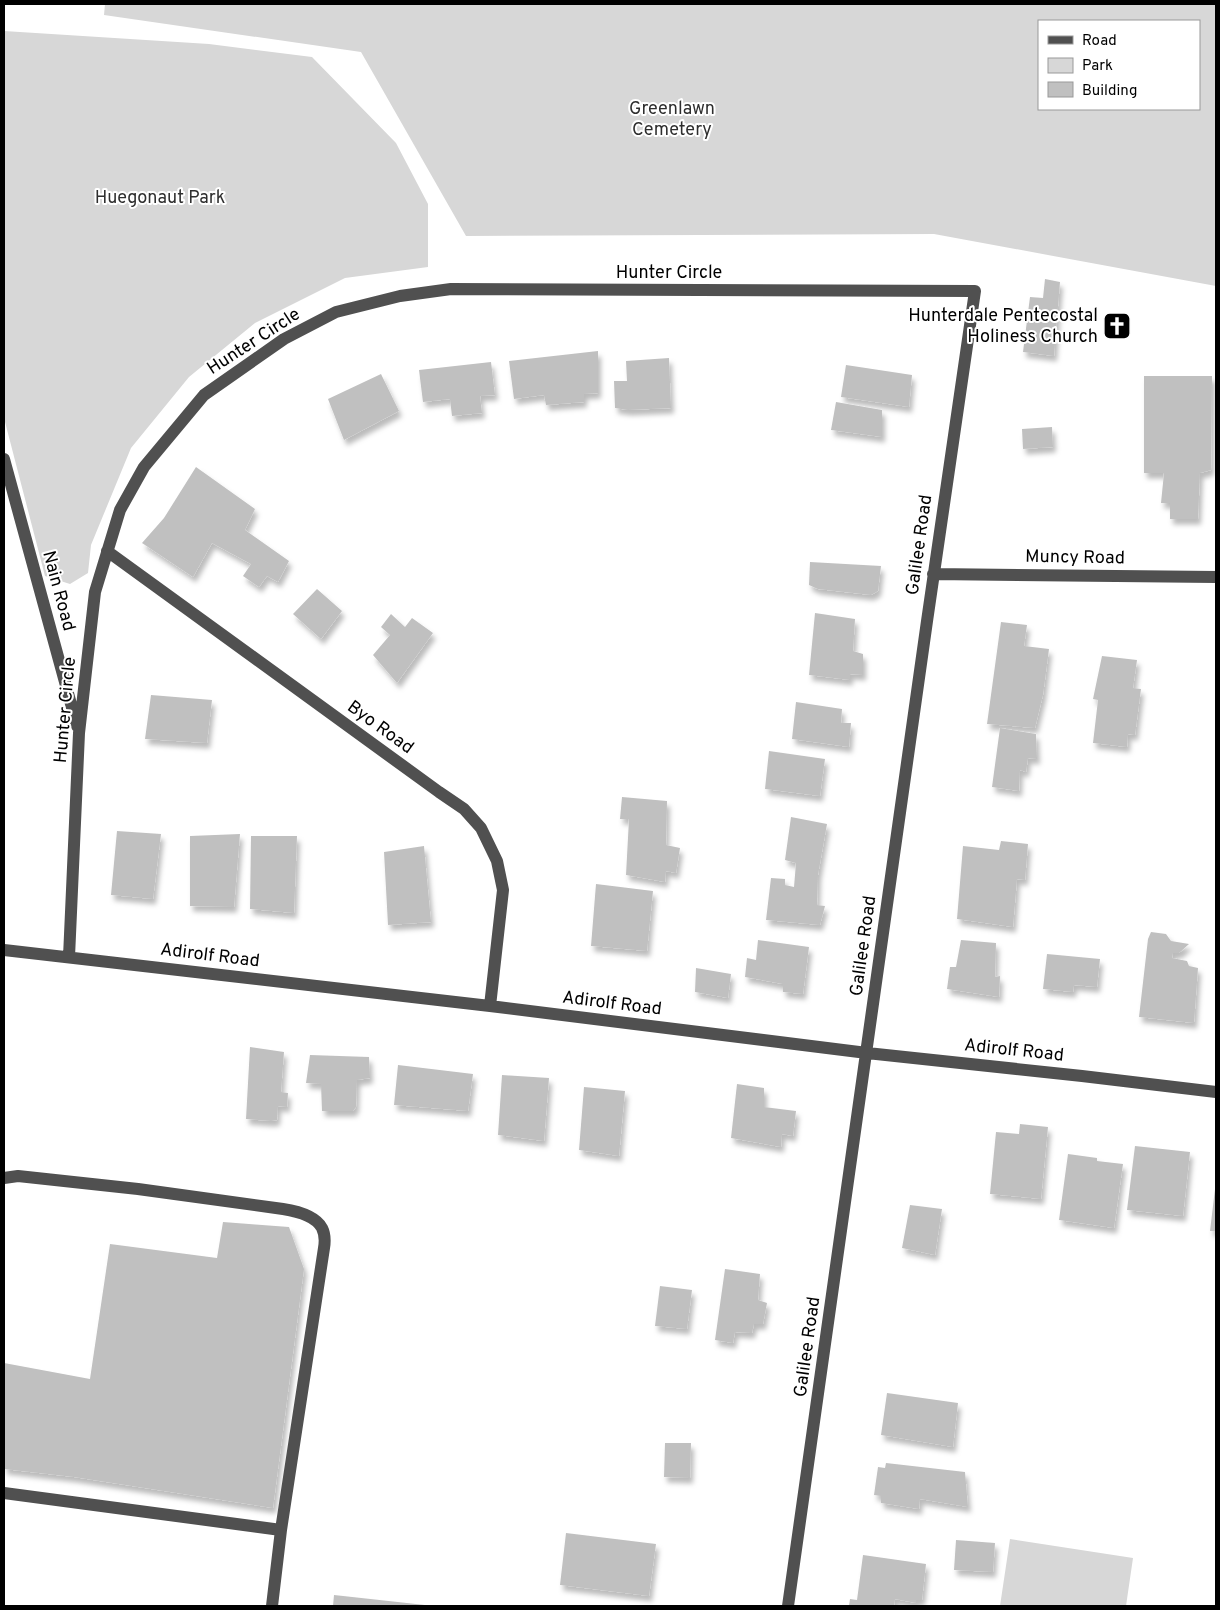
<svg xmlns="http://www.w3.org/2000/svg" width="1220" height="1610" font-family="Overpass,sans-serif">
  <style>
    .green { fill: #d7d7d7; fill-rule: evenodd }
    .building { fill: #c0c0c0; filter: url(#shadow) }
    .lines { fill: none; stroke-linecap: round; stroke-linejoin: round }
    .minor { stroke: #505050; stroke-width: 12 }
    .labels { text-anchor: middle; dominant-baseline: central; stroke-width: 4; stroke-linejoin: round; paint-order: stroke }
    .park-label { font-size: 18px; fill: #2e2e2e; stroke: #fff }
    .street-label { font-size: 18px; fill: #000; stroke: #fff }
    .poi-label { font-size: 18px; fill: #000; stroke: #fff; text-anchor: end }
  </style>
  <defs>
    <filter id="shadow"><feDropShadow dx="3" dy="5.5" stdDeviation="2.5" flood-color="#0004"/></filter>
  </defs>
  <rect width="100%" height="100%" fill="#fff"/>
  <!-- green -->
  <path class="green" d="M 105,4 L 1216,4 L 1216,286 L 934,234 L 466,236 L 361,52 L 104,15 ZM 1199,21 L 1199,109 L 1039,109 L 1039,21 Z
    M 4,31 L 209,44 L 312,57 L 396,143 L 428,204 L 428,267 L 345,278 L 255,323 L 189,377 L 131,448 L 91,545 L 88,573 L 70,584 L 45,576 L 4,418 Z
    M 1010,1539 L 1133,1558 L 1126,1606 L 1000,1606 Z"/>
  <!-- building -->
  <path class="building" d="M 1045,279 L 1060,282 L 1054,356 L 1023,352 L 1030,297 L 1043,298 Z
    M 598,351 L 598,393 L 584,394 L 584,402 L 546,405 L 544,395 L 514,399 L 509,361 Z
    M 669,358 L 671,408 L 628,410 L 615,408 L 614,381 L 627,381 L 626,361 Z
    M 491,362 L 495,395 L 480,396 L 482,413 L 452,416 L 450,399 L 423,402 L 419,370 Z
    M 846,365 L 912,375 L 909,407 L 841,397 Z
    M 381,374 L 399,411 L 344,440 L 328,399 Z
    M 1144,376 L 1212,376 L 1211,470 L 1200,473 L 1198,519 L 1170,519 L 1170,503 L 1161,503 L 1164,473 L 1144,473 Z
    M 836,402 L 882,410 L 882,437 L 831,430 Z
    M 1052,427 L 1053,447 L 1023,449 L 1022,429 Z
    M 196,467 L 255,509 L 245,530 L 289,561 L 278,582 L 267,576 L 259,587 L 243,576 L 251,564 L 212,543 L 193,577 L 142,543 L 164,518 Z
    M 810,562 L 881,566 L 878,591 L 871,595 L 818,589 L 809,585 Z
    M 317,589 L 342,611 L 321,639 L 293,614 Z
    M 815,613 L 855,619 L 853,651 L 863,654 L 863,675 L 850,674 L 850,680 L 809,675 Z
    M 391,614 L 405,627 L 412,618 L 433,633 L 397,683 L 373,655 L 390,635 L 381,627 Z
    M 1001,622 L 1027,625 L 1024,646 L 1049,649 L 1043,695 L 1035,728 L 987,724 Z
    M 1102,656 L 1137,660 L 1133,688 L 1141,689 L 1135,735 L 1128,734 L 1127,747 L 1093,743 L 1098,700 L 1093,699 Z
    M 151,695 L 212,700 L 207,743 L 145,739 Z
    M 796,702 L 842,709 L 841,723 L 851,723 L 849,747 L 792,739 Z
    M 1000,728 L 1036,734 L 1037,759 L 1028,758 L 1026,772 L 1020,770 L 1019,791 L 992,787 Z
    M 769,751 L 825,759 L 820,796 L 765,789 Z
    M 622,797 L 667,801 L 666,845 L 680,848 L 676,873 L 666,871 L 665,882 L 626,875 L 629,819 L 620,819 Z
    M 791,817 L 827,824 L 818,875 L 817,905 L 825,906 L 820,925 L 766,920 L 771,878 L 785,879 L 785,885 L 794,887 L 796,863 L 785,860 Z
    M 117,831 L 161,834 L 153,899 L 111,895 Z
    M 240,834 L 234,907 L 190,906 L 190,836 Z
    M 251,836 L 297,836 L 294,913 L 250,909 Z
    M 1001,841 L 1028,844 L 1025,880 L 1017,879 L 1013,927 L 957,919 L 963,846 L 999,850 Z
    M 424,846 L 431,922 L 388,925 L 384,852 Z
    M 596,884 L 653,891 L 647,951 L 591,946 Z
    M 1151,932 L 1166,934 L 1171,941 L 1189,944 L 1179,953 L 1173,953 L 1172,958 L 1187,961 L 1189,966 L 1198,968 L 1194,1023 L 1139,1017 L 1148,939 Z
    M 758,940 L 809,947 L 803,994 L 783,992 L 783,984 L 745,977 L 747,958 L 756,960 Z
    M 961,940 L 996,943 L 995,977 L 1000,976 L 999,997 L 947,989 L 950,967 L 956,967 Z
    M 1047,954 L 1100,959 L 1097,987 L 1074,985 L 1073,992 L 1043,989 Z
    M 696,968 L 731,974 L 728,998 L 695,992 Z
    M 250,1047 L 284,1052 L 281,1092 L 288,1093 L 287,1107 L 278,1106 L 277,1120 L 271,1121 L 246,1119 Z
    M 310,1055 L 369,1057 L 370,1078 L 357,1080 L 356,1107 L 353,1111 L 322,1111 L 321,1084 L 306,1083 Z
    M 398,1065 L 473,1074 L 468,1111 L 394,1105 Z
    M 502,1075 L 549,1078 L 544,1141 L 498,1135 Z
    M 737,1084 L 764,1088 L 764,1107 L 796,1111 L 793,1136 L 782,1134 L 781,1147 L 731,1138 Z
    M 584,1087 L 625,1091 L 619,1156 L 579,1150 Z
    M 1020,1124 L 1048,1127 L 1041,1199 L 990,1194 L 996,1132 L 1019,1134 Z
    M 1135,1146 L 1190,1152 L 1183,1216 L 1127,1210 Z
    M 1068,1154 L 1097,1158 L 1097,1161 L 1123,1164 L 1114,1228 L 1059,1220 Z
    M 1215,1189 L 1216,1189 L 1216,1231 L 1210,1231 Z
    M 910,1205 L 942,1209 L 935,1255 L 902,1248 Z
    M 223,1222 L 289,1227 L 304,1269 L 273,1508 L 74,1477 L 4,1469 L 4,1363 L 90,1379 L 110,1244 L 217,1258 Z
    M 725,1269 L 760,1274 L 758,1300 L 767,1303 L 763,1324 L 754,1324 L 752,1333 L 735,1332 L 733,1343 L 715,1340 Z
    M 660,1286 L 692,1290 L 687,1329 L 655,1326 Z
    M 887,1393 L 958,1403 L 953,1447 L 881,1435 Z
    M 665,1443 L 691,1443 L 690,1478 L 664,1477 Z
    M 886,1463 L 965,1472 L 968,1507 L 920,1499 L 919,1509 L 881,1503 L 881,1496 L 874,1495 L 878,1467 L 885,1468 Z
    M 566,1533 L 656,1544 L 649,1596 L 560,1585 Z
    M 956,1540 L 995,1543 L 993,1572 L 954,1570 Z
    M 863,1555 L 926,1564 L 922,1600 L 916,1600 L 916,1603 L 895,1599 L 894,1606 L 849,1606 L 850,1599 L 857,1600 Z
    M 334,1595 L 425,1605 L 425,1606 L 333,1606 Z"/>
  <g class="lines">
    <!-- minor -->
    <path class="minor" d="M 4,459 L 77,726
      M 107,551 L 439,792 L 464,809 L 481,828 L 497,861 L 503,890 L 490,1006
      M 933,574 L 1216,577
      M 4,950 L 490,1006 L 867,1053 L 1082,1076 L 1216,1092
      M 69,957 L 79,733 L 95,592 L 120,510 L 144,467 L 204,395 L 284,339 L 336,312 L 400,296 L 451,289 L 975,291 C 910,729 851,1168 788,1606
      M 4,1178 L 18,1176 L 138,1189 L 283,1209 C 296,1211 315,1215 322,1228 C 325,1234 325,1242 324,1248 L 281,1530
      M 4,1493 L 281,1530 L 272,1606"/>
  </g>
  <!-- icons -->
  <defs>
    <symbol id="church-square" viewBox="-11 -11 22 22"><rect x="-9" y="-9" width="18" height="18" rx="4" fill="#000" stroke="#fff"/><path d="M-1.2-6h2.4v3.5h3.3v2.4h-3.3V6h-2.4V-.1h-3.3v-2.4h3.3Z" fill="#fff"/></symbol>
  </defs>
  <g fill-rule="evenodd">
    <use href="#church-square" x="1101" y="310" width="32" height="32"/>
  </g>
  <g class="labels">
    <!-- park labels -->
    <g class="park-label">
      <text x="672" y="109">Greenlawn<tspan x="672" dy="21">Cemetery</tspan></text>
      <text x="160" y="198">Huegonaut Park</text>
    </g>
    <!-- street labels -->
    <g class="street-label">
      <text x="669" y="273">Hunter Circle</text>
      <text transform="translate(254 342) rotate(-33)">Hunter Circle</text>
      <text transform="translate(920 545) rotate(-82)">Galilee Road</text>
      <text transform="translate(1075 558) rotate(1)">Muncy Road</text>
      <text transform="translate(58 591) rotate(75)">Nain Road</text>
      <text transform="translate(66 710) rotate(-85)">Hunter Circle</text>
      <text transform="translate(380 728) rotate(36)">Byo Road</text>
      <text transform="translate(864 946) rotate(-82)">Galilee Road</text>
      <text transform="translate(210 956) rotate(7)">Adirolf Road</text>
      <text transform="translate(612 1004) rotate(7)">Adirolf Road</text>
      <text transform="translate(1014 1051) rotate(6)">Adirolf Road</text>
      <text transform="translate(808 1347) rotate(-82)">Galilee Road</text>
    </g>
    <!-- poi labels -->
    <g class="poi-label">
      <text x="1098" y="316">Hunterdale Pentecostal<tspan x="1098" dy="21">Holiness Church</tspan></text>
    </g>
  </g>
  <!-- border -->
  <rect width="1220" height="1610" fill="none" stroke="#000000" stroke-width="10"/>
  <!-- legend -->
  <rect x="1038" y="20" width="162" height="90" fill="#ffffff" stroke="#999999"/>
  <rect x="1048" y="36" width="25" height="8" fill="#505050" stroke="#999999"/>
  <text x="1082" y="45" font-size="15" fill="#000000">Road</text>
  <rect x="1048" y="58" width="25" height="15" fill="#d7d7d7" stroke="#999999"/>
  <text x="1082" y="70" font-size="15" fill="#000000">Park</text>
  <rect x="1048" y="82" width="25" height="15" fill="#c0c0c0" stroke="#999999"/>
  <text x="1082" y="95" font-size="15" fill="#000000">Building</text>
</svg>
